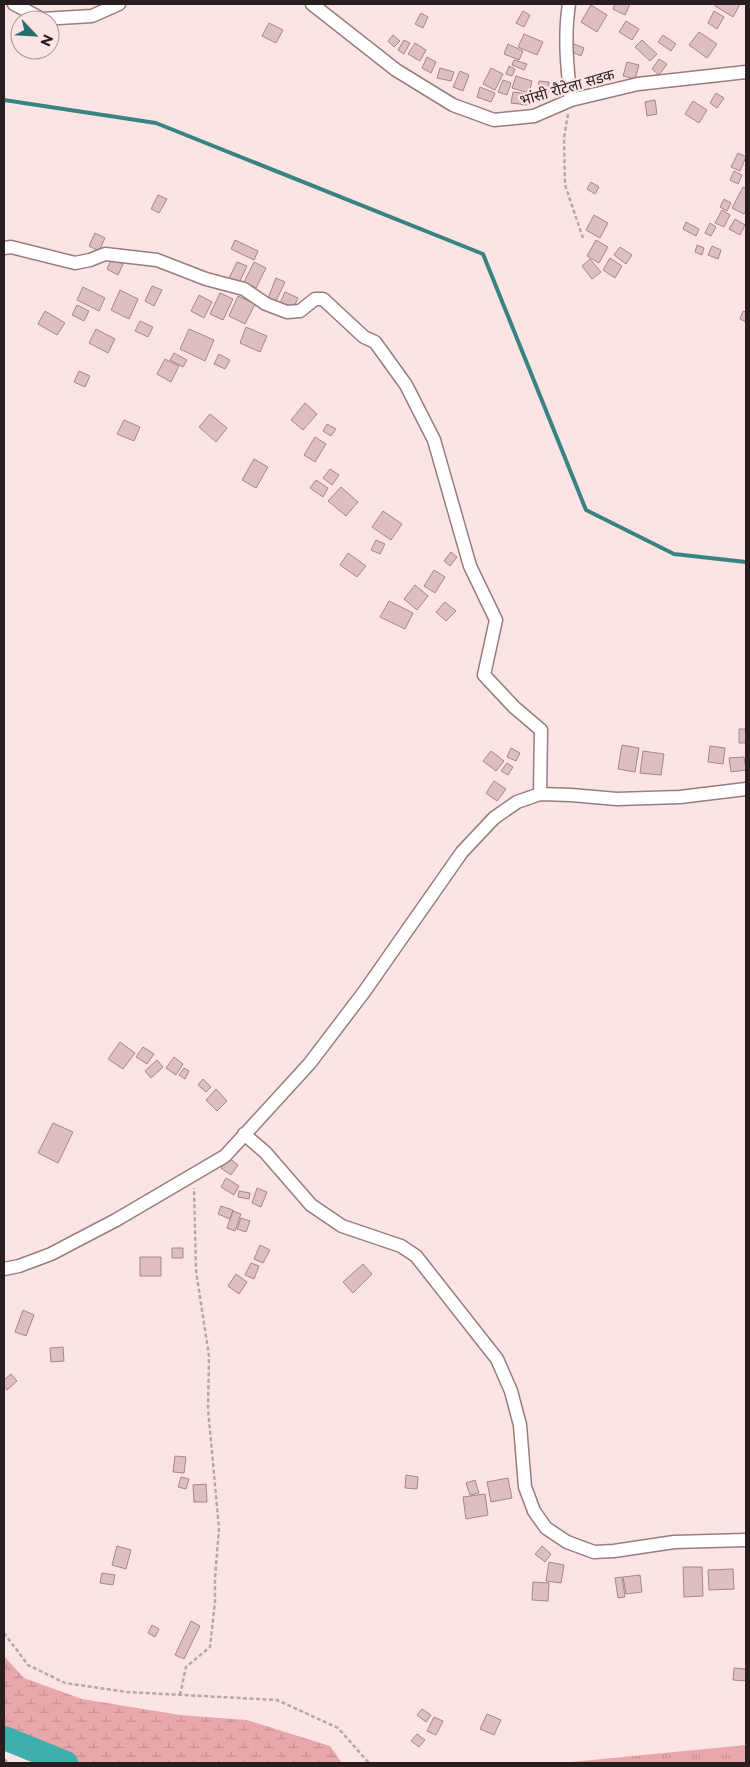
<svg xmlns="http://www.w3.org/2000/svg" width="750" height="1767" font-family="Montserrat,'Noto Sans Devanagari',sans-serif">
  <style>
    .grass { fill: url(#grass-tufts) }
    .wetland { fill: url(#wetland-marsh) }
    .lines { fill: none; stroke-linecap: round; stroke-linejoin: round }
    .stream { stroke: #388482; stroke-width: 4 }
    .river { stroke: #3fafac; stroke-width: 24 }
    .building { fill: #ddbfc0; stroke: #a48788 }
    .street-casing { stroke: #997d7e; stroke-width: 15 }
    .path { stroke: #baa6a6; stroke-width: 2.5; stroke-dasharray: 4 2.5; stroke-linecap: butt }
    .street { stroke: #fff; stroke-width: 12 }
    .labels { text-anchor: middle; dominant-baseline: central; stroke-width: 4.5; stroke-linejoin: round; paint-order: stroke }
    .street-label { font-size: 15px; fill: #291e1f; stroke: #fde4e4 }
  </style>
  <defs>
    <pattern id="grass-tufts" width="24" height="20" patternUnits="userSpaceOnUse" patternTransform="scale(1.25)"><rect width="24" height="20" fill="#e8a8ab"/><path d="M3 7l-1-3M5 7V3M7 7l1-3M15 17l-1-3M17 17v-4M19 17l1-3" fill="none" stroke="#c79093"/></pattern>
    <pattern id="wetland-marsh" width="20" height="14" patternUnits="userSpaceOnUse" patternTransform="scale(1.25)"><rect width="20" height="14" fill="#e8a8ab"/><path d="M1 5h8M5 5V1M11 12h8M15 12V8" fill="none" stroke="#c79093"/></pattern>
  </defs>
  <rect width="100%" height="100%" fill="#fde4e4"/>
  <!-- grass -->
  <path class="grass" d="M 746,1745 L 746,1763 L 560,1763 L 561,1763 Z"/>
  <!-- wetland -->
  <path class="wetland" d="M 4,1656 L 24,1678 L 82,1699 L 180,1715 L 247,1720 L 330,1746 L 342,1763 L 40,1763 L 4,1743 Z"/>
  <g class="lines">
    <!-- stream -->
    <path class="stream" d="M 4,100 L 156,123 L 483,254 L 586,510 L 674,554 L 746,562"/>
    <!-- river -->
    <path class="river" d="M 4,1738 L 66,1763"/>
  </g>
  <!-- building -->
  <path class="building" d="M 615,4 L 630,4 L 625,15 L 613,9 Z
    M 716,4 L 740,4 L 733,17 L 715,6 Z
    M 591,5 L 607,15 L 597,32 L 581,22 Z
    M 523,11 L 530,15 L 524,27 L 516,23 Z
    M 714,11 L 724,17 L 717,29 L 708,23 Z
    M 421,13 L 428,17 L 423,28 L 415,24 Z
    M 626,21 L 639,29 L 632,40 L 619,32 Z
    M 269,23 L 283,30 L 276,43 L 262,36 Z
    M 699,32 L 717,44 L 707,58 L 689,45 Z
    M 524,34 L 543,42 L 537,55 L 518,47 Z
    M 393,35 L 400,41 L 394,47 L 388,41 Z
    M 663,35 L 676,44 L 671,51 L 658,42 Z
    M 404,40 L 410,43 L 404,54 L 398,50 Z
    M 642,40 L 657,54 L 650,61 L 635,47 Z
    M 415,43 L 426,50 L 420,61 L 408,54 Z
    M 508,44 L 523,51 L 519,60 L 504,54 Z
    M 574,44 L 584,48 L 581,56 L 570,51 Z
    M 427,57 L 436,62 L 431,73 L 422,68 Z
    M 659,59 L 667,64 L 659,75 L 652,69 Z
    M 514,60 L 527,64 L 524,70 L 512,65 Z
    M 627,62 L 639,65 L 635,79 L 623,76 Z
    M 509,66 L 515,69 L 512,76 L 506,74 Z
    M 440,68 L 454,72 L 451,81 L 437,78 Z
    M 491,68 L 503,74 L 495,90 L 483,84 Z
    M 460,71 L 469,75 L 463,91 L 453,87 Z
    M 516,76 L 532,81 L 529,93 L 512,88 Z
    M 503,80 L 511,83 L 507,95 L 498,92 Z
    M 539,81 L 549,82 L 548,94 L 538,93 Z
    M 480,87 L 495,93 L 491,102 L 477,97 Z
    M 513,92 L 529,94 L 527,105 L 511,103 Z
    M 716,93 L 724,98 L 717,108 L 710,103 Z
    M 655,100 L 657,114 L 647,116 L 645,102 Z
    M 693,101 L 707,110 L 699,123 L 685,114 Z
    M 738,153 L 746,157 L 740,171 L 731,167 Z
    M 734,171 L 742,175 L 738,184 L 730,180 Z
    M 591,182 L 599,187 L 595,194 L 587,189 Z
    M 743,187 L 746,189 L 746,211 L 744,214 L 732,208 Z
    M 158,195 L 167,199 L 159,213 L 151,209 Z
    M 724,199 L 731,203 L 727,211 L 720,207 Z
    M 722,210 L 730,215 L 724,227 L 715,223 Z
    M 594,215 L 608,223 L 600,238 L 586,230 Z
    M 735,219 L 745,225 L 740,235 L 729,229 Z
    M 686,222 L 699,229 L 696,236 L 683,229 Z
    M 710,223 L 716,227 L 711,236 L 705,233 Z
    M 95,233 L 105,238 L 99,251 L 89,246 Z
    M 235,240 L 258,251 L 254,260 L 231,249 Z
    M 596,240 L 608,247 L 599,263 L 587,256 Z
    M 697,245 L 704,248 L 702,255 L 695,252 Z
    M 712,246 L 721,250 L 718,259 L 708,255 Z
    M 620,247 L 632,255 L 626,264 L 614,255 Z
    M 112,258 L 123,264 L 118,275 L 107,269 Z
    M 610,258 L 622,266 L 615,278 L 603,270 Z
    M 590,259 L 601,272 L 592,279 L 582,266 Z
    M 237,262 L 247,266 L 239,283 L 229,278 Z
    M 254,262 L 266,268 L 256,288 L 244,282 Z
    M 276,278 L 285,282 L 276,301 L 268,298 Z
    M 152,286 L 162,290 L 154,306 L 145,301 Z
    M 83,287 L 105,298 L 99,311 L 77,300 Z
    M 120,290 L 138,299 L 129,319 L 111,310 Z
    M 285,292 L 298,298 L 293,309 L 280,303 Z
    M 220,293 L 233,299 L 223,320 L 210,314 Z
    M 199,295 L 212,302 L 204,318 L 191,311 Z
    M 238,296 L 255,304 L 245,324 L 229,316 Z
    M 77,305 L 89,311 L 84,321 L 72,315 Z
    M 45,311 L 65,323 L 57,335 L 38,324 Z
    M 743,311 L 746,312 L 746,322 L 740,319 Z
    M 140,321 L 153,327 L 148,337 L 135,331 Z
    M 246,327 L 267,336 L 260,352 L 240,343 Z
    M 96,329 L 115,339 L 108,353 L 89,343 Z
    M 189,329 L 214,340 L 205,361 L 180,349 Z
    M 174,353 L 187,360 L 183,367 L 170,360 Z
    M 219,354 L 230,360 L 225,369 L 214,364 Z
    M 165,359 L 179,366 L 171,382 L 157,374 Z
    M 79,371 L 90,376 L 85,387 L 74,382 Z
    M 305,403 L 317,414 L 303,430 L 291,420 Z
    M 210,414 L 227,428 L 216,442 L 199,427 Z
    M 124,420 L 140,427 L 134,441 L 117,434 Z
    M 327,424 L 336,429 L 331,436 L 323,431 Z
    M 315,437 L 326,444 L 315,462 L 304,455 Z
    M 254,459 L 268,467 L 256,488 L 242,480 Z
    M 330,469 L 339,475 L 332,485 L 323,478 Z
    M 316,480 L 328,488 L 323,497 L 310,488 Z
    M 341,487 L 358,502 L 346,516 L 328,501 Z
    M 383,511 L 402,524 L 391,540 L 372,527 Z
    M 376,540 L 385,544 L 380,554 L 371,550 Z
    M 451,552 L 457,557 L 450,566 L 444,561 Z
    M 348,553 L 366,566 L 357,577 L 340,565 Z
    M 434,570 L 445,577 L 435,593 L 424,586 Z
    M 415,585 L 428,596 L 417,610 L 404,599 Z
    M 389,601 L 413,613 L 405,629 L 380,617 Z
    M 445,602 L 456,611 L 446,621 L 436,612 Z
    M 739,729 L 746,729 L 746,743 L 739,743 Z
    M 622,745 L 639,748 L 635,772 L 618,769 Z
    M 710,746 L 725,748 L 723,764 L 708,762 Z
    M 511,748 L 520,753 L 516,761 L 507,757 Z
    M 491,751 L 504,761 L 496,771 L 483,761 Z
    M 643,751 L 664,754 L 661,775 L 640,773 Z
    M 744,757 L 746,770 L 731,772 L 729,758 Z
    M 507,763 L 513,767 L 508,775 L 501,771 Z
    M 494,781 L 506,789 L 497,801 L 486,793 Z
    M 120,1042 L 135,1053 L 123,1069 L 108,1059 Z
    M 143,1047 L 154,1054 L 147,1064 L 136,1057 Z
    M 174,1057 L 183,1064 L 176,1075 L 166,1068 Z
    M 157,1060 L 163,1067 L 151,1078 L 145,1071 Z
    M 184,1068 L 189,1071 L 185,1079 L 179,1075 Z
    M 203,1079 L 211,1087 L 206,1092 L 198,1085 Z
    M 216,1089 L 227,1101 L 217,1111 L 206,1100 Z
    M 53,1123 L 73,1132 L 58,1163 L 38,1153 Z
    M 229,1158 L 238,1165 L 231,1175 L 221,1168 Z
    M 226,1178 L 239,1186 L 234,1195 L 221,1187 Z
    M 257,1188 L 267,1192 L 261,1207 L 252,1203 Z
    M 239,1191 L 250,1193 L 249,1199 L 238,1197 Z
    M 221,1206 L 233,1210 L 230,1219 L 218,1214 Z
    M 233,1211 L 241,1214 L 235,1231 L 227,1228 Z
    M 241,1218 L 250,1221 L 246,1232 L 237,1229 Z
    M 260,1245 L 270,1250 L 263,1263 L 254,1259 Z
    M 172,1248 L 183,1248 L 183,1258 L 172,1258 Z
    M 140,1257 L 161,1257 L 161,1276 L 140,1276 Z
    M 251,1263 L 259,1266 L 254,1279 L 245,1275 Z
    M 363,1264 L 372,1274 L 353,1293 L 343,1282 Z
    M 236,1274 L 247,1282 L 239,1294 L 228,1286 Z
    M 23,1310 L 34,1315 L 26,1336 L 15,1332 Z
    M 63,1347 L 64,1361 L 51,1362 L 50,1348 Z
    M 11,1374 L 17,1381 L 7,1390 L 4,1386 L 4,1380 Z
    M 175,1456 L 186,1457 L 184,1473 L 173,1472 Z
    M 406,1475 L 418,1477 L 417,1489 L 405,1488 Z
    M 181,1477 L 189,1479 L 186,1489 L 178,1487 Z
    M 508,1478 L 512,1498 L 491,1502 L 487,1482 Z
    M 475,1480 L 479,1493 L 470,1495 L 466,1483 Z
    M 206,1484 L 207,1502 L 194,1502 L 193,1485 Z
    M 485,1494 L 488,1515 L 466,1519 L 463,1497 Z
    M 117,1546 L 131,1550 L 126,1569 L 112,1565 Z
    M 542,1546 L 551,1554 L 545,1562 L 535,1554 Z
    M 549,1562 L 564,1565 L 561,1583 L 546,1581 Z
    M 683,1567 L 702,1567 L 703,1596 L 684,1597 Z
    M 733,1569 L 734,1589 L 709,1590 L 708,1570 Z
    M 102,1573 L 115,1575 L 113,1585 L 100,1583 Z
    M 640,1575 L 642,1592 L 626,1594 L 623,1577 Z
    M 622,1577 L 625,1597 L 618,1598 L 615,1578 Z
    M 533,1582 L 549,1583 L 548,1601 L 532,1600 Z
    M 191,1621 L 200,1626 L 184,1659 L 175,1655 Z
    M 152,1625 L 159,1629 L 155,1637 L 148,1633 Z
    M 734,1668 L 746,1669 L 746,1681 L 733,1680 Z
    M 422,1709 L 431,1715 L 426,1722 L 417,1715 Z
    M 487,1714 L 501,1720 L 494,1735 L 480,1729 Z
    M 434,1717 L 443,1721 L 436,1735 L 427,1731 Z
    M 417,1734 L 425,1740 L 419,1747 L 411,1741 Z"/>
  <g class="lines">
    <defs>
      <path id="street" d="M 14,4 L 42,19 L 92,16 L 119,4
        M 312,4 L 396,70 L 453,105 L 494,120 L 534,116 L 571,100 L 638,84 L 746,72
        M 569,4 C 564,36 567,68 571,100
        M 4,248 L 11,247 L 75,263 L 90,260 L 105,254 L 157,260 L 206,279 L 244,289 L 266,304 L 287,312 L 300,311 L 315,299 L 323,299 L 364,337 L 375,342 L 406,385 L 434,440 L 470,566 L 496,620 L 484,675 L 514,707 L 541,730 L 540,794
        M 244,1134 L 265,1152 L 311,1205 L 342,1226 L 401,1246 L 416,1256 L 497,1359 L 511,1391 L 520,1425 L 525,1487 L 534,1511 L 546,1528 L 567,1542 L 594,1552 L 614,1551 L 674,1542 L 746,1540
        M 4,1269 L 19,1266 L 51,1254 L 116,1220 L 225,1156 L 310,1063 L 364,992 L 462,852 L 494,818 L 517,802 L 540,794 L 571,795 L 617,799 L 680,797 L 746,789"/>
    </defs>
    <!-- street casing -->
    <use href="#street" class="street-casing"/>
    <!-- path -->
    <path class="path" d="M 568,114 L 564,138 L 565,185 L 583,238
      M 4,1633 L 28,1665 L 65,1683 L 127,1692 L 277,1700 L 338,1728 L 369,1763
      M 180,1695 L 186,1667 L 210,1647 L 215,1602 L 215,1579 L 219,1528 L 208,1409 L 209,1356 L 196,1271 L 194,1188
      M 4,1759 L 9,1763"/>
    <!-- street -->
    <use href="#street" class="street"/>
  </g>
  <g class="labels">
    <!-- street labels -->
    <g class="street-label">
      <text transform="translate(567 87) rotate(-16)">भांसी रौटेला सडक</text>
    </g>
  </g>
  <!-- border -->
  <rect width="750" height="1767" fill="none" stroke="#291e1f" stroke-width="10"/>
  <!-- north arrow -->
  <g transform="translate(35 35) rotate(115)"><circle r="24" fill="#fde4e4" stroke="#a89595"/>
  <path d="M0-4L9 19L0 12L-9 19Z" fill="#25706e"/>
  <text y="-8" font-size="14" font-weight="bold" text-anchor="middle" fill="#291e1f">N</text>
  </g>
</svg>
